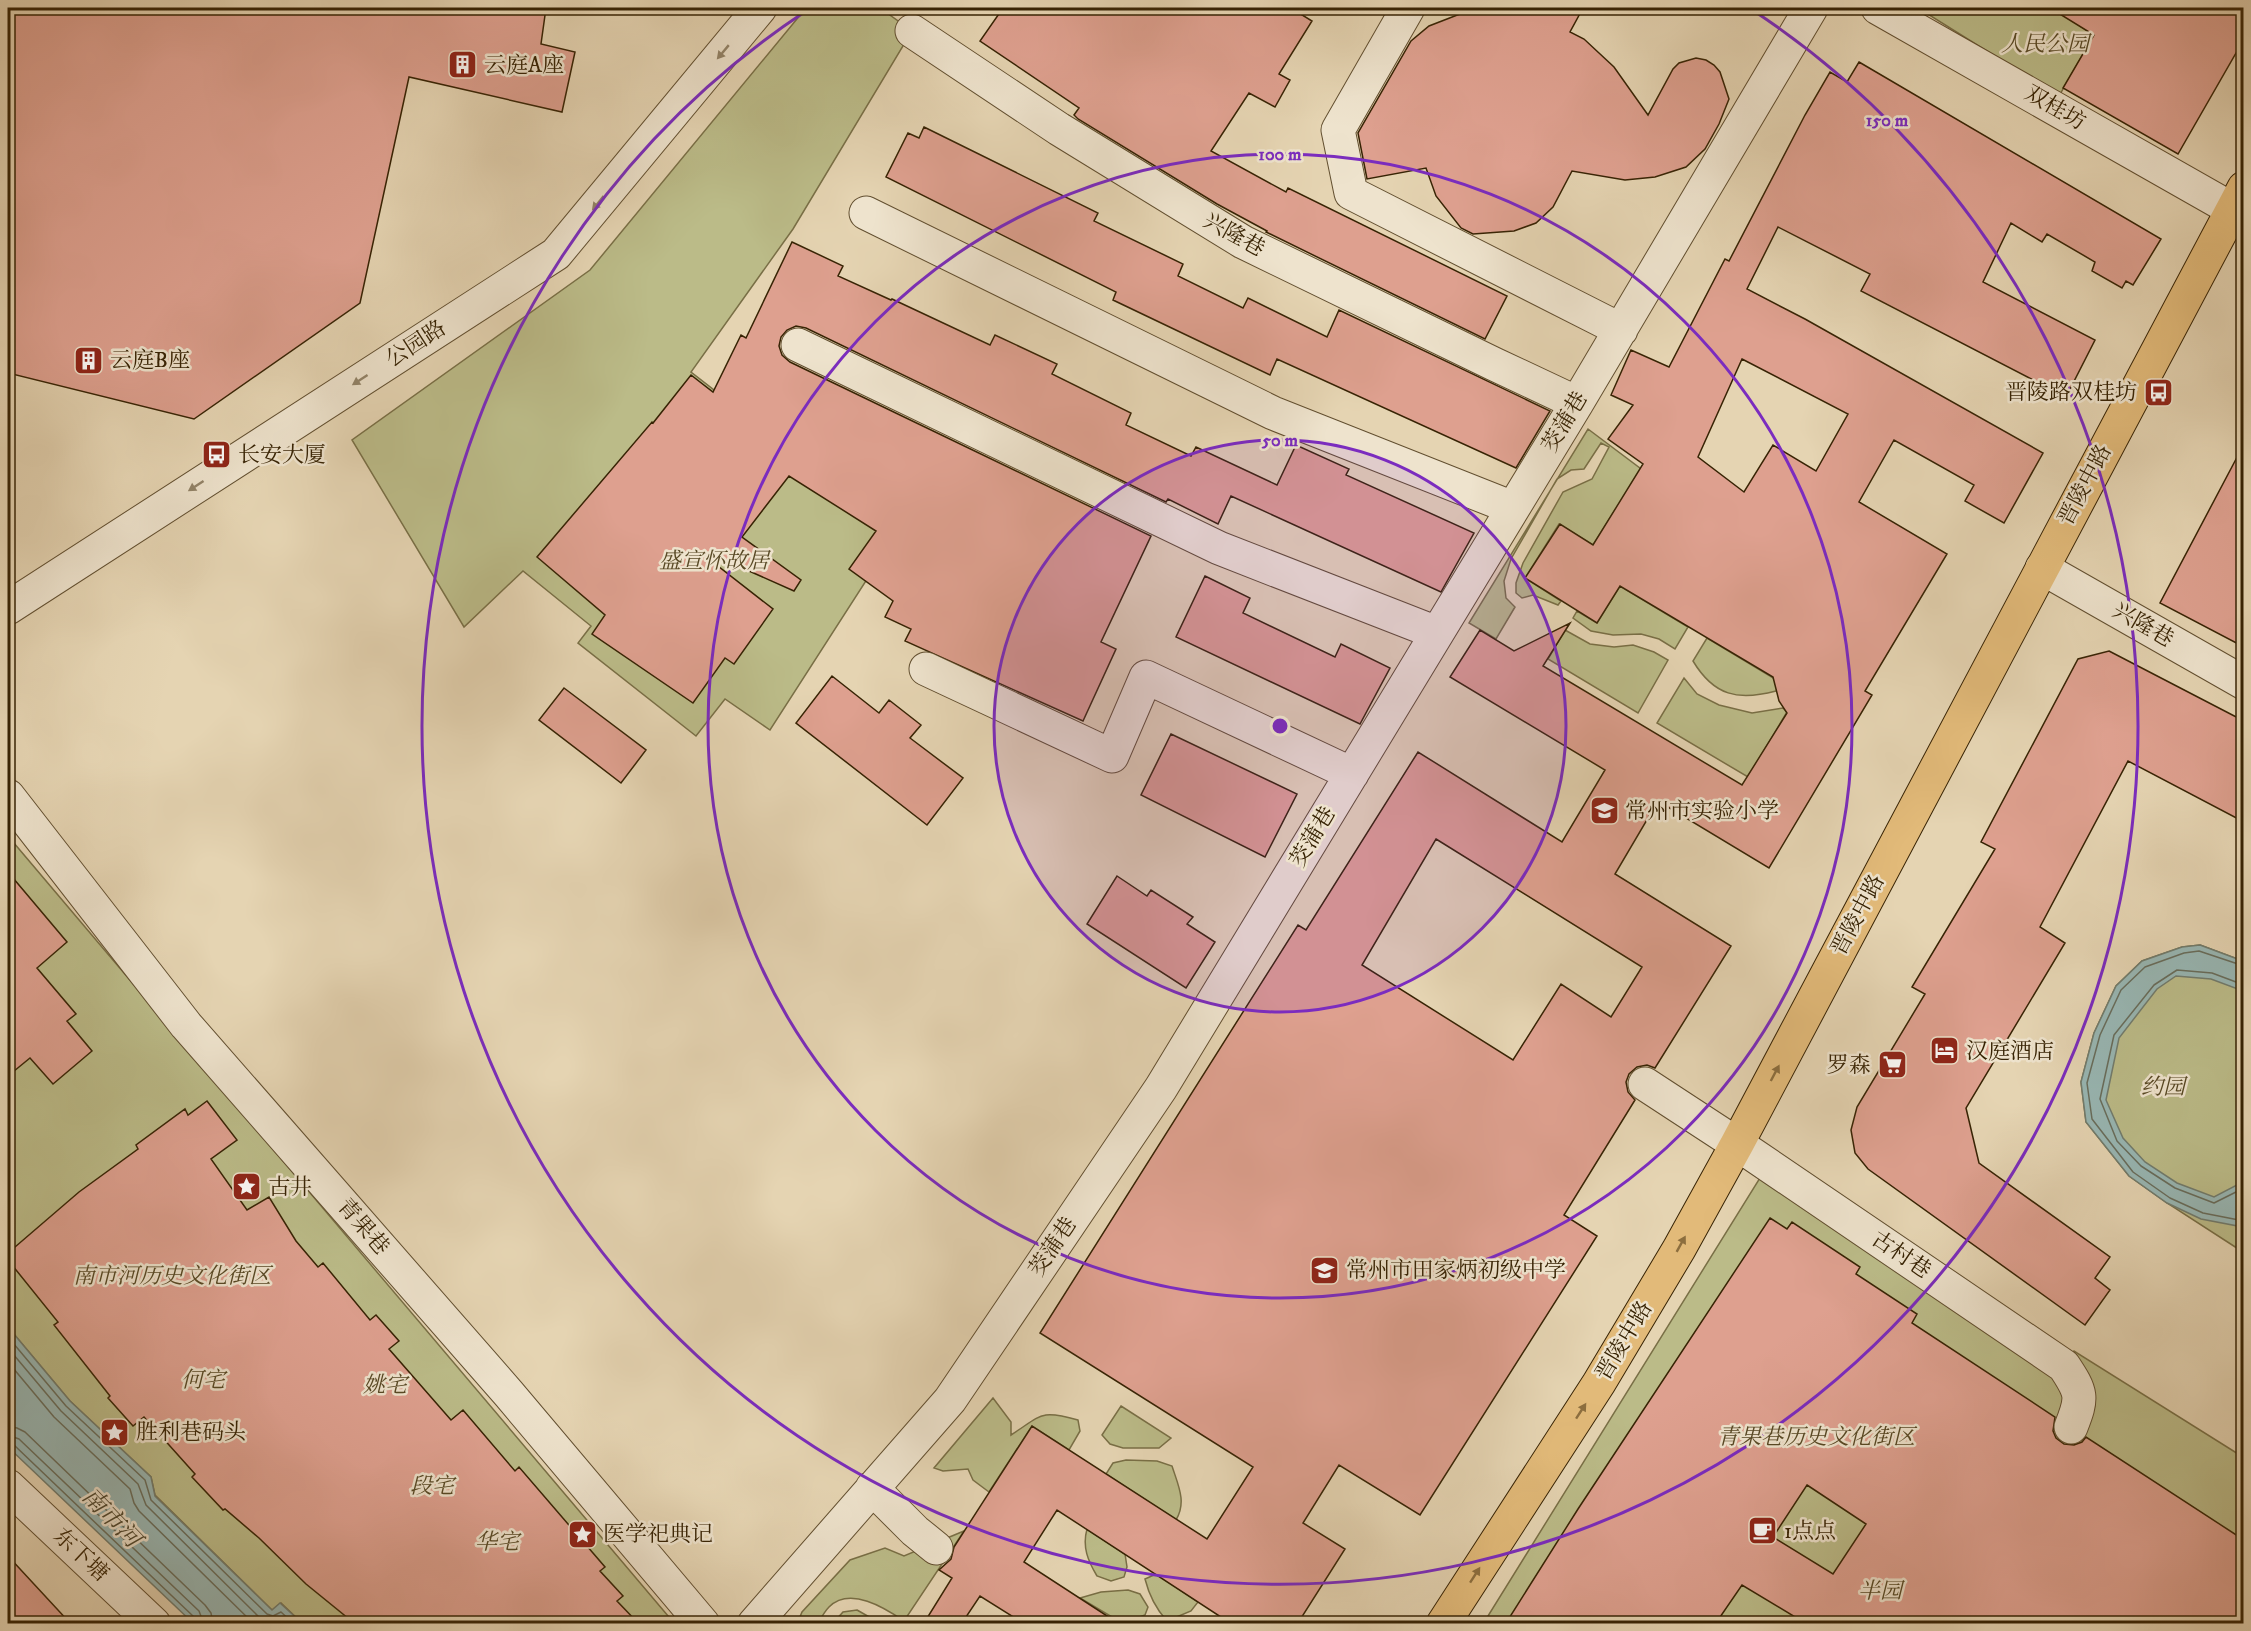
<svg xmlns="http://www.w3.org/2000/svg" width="2251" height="1631" font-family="'IM FELL DW Pica','Noto Serif SC',serif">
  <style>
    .green { fill: #bb8; stroke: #796f46; stroke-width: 1.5 }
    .water { fill: #98b7b4; stroke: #717c6e; stroke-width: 1.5 }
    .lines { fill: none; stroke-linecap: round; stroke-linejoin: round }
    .shore { stroke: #686d5c; stroke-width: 1.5 }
    .building { fill: #dea08f; stroke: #372304; stroke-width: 1.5; fill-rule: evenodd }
    .minor-casing { stroke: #624f30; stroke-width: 35 }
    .major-casing { stroke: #372304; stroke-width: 35 }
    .minor { stroke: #eee3cd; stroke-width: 33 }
    .major { stroke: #e2ba79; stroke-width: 33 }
    .oneway { fill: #928368 }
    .oneway2 { fill: #8c6e3e }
    .ring { fill: none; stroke: #7b2cbf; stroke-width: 3 }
    .labels { text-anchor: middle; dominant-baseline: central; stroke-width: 5; stroke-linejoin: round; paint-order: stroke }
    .park-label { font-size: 22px; font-style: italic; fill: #584925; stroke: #eee3cd }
    .poi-label { font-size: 22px; fill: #372304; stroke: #eee3cd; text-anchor: start }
    .street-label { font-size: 22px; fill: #372304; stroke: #eee3cd }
    .water-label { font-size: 24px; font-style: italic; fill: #4f4830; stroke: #eee3cd }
    .centre { fill: #7b2cbf; stroke: #eee3cd; stroke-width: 3 }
    .ring-label { font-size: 18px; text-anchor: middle; font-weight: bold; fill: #7b2cbf; stroke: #eee3cd; stroke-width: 5; stroke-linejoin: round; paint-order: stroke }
  </style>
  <rect width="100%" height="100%" fill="#e5d4b2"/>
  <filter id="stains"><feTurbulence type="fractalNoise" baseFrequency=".00333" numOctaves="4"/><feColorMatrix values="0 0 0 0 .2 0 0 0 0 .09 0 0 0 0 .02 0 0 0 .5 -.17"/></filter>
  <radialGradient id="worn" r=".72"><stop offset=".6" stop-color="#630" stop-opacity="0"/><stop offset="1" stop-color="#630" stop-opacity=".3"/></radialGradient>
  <!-- green -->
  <path class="green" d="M 806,8 L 880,8 L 912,31 L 793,229 L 691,372 L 772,435 L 909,514 L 770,730 L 725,699 L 696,736 L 578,643 L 591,626 L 523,571 L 464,627 L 352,440 L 590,270 Z
    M 1918,8 L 2091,8 L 2080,26 L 2094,35 L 2059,96 Z
    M 1588,429 L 1689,505 L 1615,510 L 1593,545 L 1559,524 L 1525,578 L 1561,601 L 1558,605 L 1533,595 L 1522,598 L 1516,593 L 1516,583 L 1523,563 L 1563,492 L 1592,479 L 1609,447 L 1601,443 L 1584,469 L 1571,470 L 1557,479 L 1511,559 L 1504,581 L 1506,598 L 1515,607 L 1496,639 L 1469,623 Z
    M 1620,586 L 1688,627 L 1675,649 L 1659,639 L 1641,634 L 1613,635 L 1591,631 L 1573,618 L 1577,611 L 1597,623 Z
    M 1565,630 L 1590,644 L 1614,647 L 1633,645 L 1654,652 L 1668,660 L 1638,713 L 1548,659 Z
    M 1707,638 L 1780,682 L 1776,691 C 1738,701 1714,696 1693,661 Z
    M 1684,678 L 1697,694 L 1719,705 L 1752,713 L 1783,708 L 1787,712 L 1748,777 L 1657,723 Z
    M 8,836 L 674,1623 L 302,1623 L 281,1603 L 272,1610 L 155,1495 L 151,1477 L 70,1401 L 8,1327 Z
    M 2200,945 L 2243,961 L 2243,1252 L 2167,1203 L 2129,1176 L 2086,1122 L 2081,1082 L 2094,1033 L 2116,986 L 2142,961 L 2182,947 Z
    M 1763,1173 L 2056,1379 L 2074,1351 L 2243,1457 L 2243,1623 L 1483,1624 Z
    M 993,1398 L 1011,1422 L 1011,1435 C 1042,1415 1040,1409 1078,1420 L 1080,1431 L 1069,1450 L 1032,1426 L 989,1492 L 973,1480 L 968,1469 L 943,1471 L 934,1468 Z
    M 1121,1406 L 1171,1438 L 1159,1448 L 1123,1448 L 1110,1444 L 1102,1435 Z
    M 1126,1460 L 1157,1461 L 1172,1466 C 1178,1485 1187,1502 1176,1520 L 1106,1474 L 1113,1463 Z
    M 1087,1529 L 1125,1554 L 1127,1567 L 1124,1577 L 1111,1581 L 1097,1576 C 1088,1561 1082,1547 1087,1529 Z
    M 964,1531 L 904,1621 C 885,1608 850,1586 829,1607 C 825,1611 821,1618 818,1623 L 797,1624 L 802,1612 L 850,1560 L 885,1548 L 904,1556 Z
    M 1156,1574 L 1198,1602 L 1191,1611 L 1167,1621 C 1156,1609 1149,1595 1145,1579 Z
    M 1128,1590 L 1140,1594 L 1148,1607 L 1145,1615 L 1122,1623 L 1080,1598 L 1101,1592 Z
    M 857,1610 L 880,1623 L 833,1623 L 843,1612 Z"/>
  <!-- water -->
  <path class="water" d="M 2200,945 L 2243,961 L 2243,991 L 2211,979 L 2176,976 L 2157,989 L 2119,1038 L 2106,1100 L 2123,1138 L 2145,1162 L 2177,1183 L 2214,1197 L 2239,1184 L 2243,1176 L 2243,1227 L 2201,1219 L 2167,1203 L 2129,1176 L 2086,1122 L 2081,1082 L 2094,1033 L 2116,986 L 2142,961 L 2182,947 Z
    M 8,1327 L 70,1401 L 151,1477 L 155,1496 L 272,1610 L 280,1603 L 302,1623 L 193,1623 L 8,1447 Z"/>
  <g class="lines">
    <!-- shore -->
    <path class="shore" d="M 2244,966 L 2199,951 L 2184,953 L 2145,967 L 2121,990 L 2100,1035 L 2087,1083 L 2092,1119 L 2133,1172 L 2170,1198 L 2203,1213 L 2244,1221
      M 2244,985 L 2212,973 L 2177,970 L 2154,985 L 2114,1035 L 2100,1099 L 2117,1141 L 2141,1166 L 2175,1188 L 2214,1203 L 2244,1188
      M 8,1337 L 66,1406 L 145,1480 L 151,1500 L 267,1614 L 273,1616 L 281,1612 L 294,1624
      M 8,1348 L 61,1411 L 138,1484 L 146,1505 L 262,1620 C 269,1625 277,1620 283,1624
      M 8,1362 L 54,1417 L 130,1489 L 134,1503 L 139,1511 L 254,1624
      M 8,1426 L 17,1428 L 25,1432 L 205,1605 L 211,1613 L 213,1624
      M 8,1435 L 19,1439 L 199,1611 L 204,1624
      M 8,1443 L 14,1445 L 194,1617 L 196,1624"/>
  </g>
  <!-- building -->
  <path class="building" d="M 8,8 L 546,8 L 541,44 L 575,52 L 562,112 L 409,77 L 360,303 L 194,419 L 8,373 Z
    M 1003,8 L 1291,8 L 1312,21 L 1279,74 L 1290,80 L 1275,107 L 1249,93 L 1211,151 L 1286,192 L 1288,188 L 1507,296 L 1485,339 L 1266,232 L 1267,231 L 1217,204 L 1078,119 L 1074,115 L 1079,108 L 980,41 Z
    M 1510,8 L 1583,8 L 1570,32 L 1584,39 L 1614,67 L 1648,115 L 1673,69 L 1679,63 L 1696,58 L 1706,60 L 1714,65 L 1720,72 L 1729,99 L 1719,124 L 1705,149 L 1686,167 L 1655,177 L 1625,180 L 1572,171 L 1553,207 L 1536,223 L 1514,231 L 1473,234 L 1461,228 L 1436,196 L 1426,168 L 1367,179 L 1358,133 L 1411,41 L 1429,26 L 1465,12 L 1509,11 Z
    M 2050,8 L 2244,8 L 2244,39 L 2178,154 L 2063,88 L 2094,35 Z
    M 1859,62 L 2161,239 L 2133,285 L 2126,281 L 2122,288 L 2092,271 L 2095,262 L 2047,234 L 2042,242 L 2011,223 L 1983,282 L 2095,340 L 2066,397 L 1861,291 L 1870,274 L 1778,227 L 1747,289 L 1805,319 L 2043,453 L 2004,523 L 1965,501 L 1974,485 L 1894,440 L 1859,502 L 1947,554 L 1865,691 L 1872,695 L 1769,868 L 1658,801 L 1615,874 L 1731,946 L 1655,1068 L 1647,1065 L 1637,1067 L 1629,1074 L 1626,1082 L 1628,1092 L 1635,1100 L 1564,1215 L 1597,1236 L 1420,1515 L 1339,1465 L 1303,1523 L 1345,1549 L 1298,1623 L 1230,1623 L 1057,1510 L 1024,1562 L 1118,1623 L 1023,1623 L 980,1596 L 962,1623 L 924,1623 L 952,1578 L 939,1570 L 951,1559 L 954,1547 L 1032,1426 L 1207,1539 L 1253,1467 L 1040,1333 L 1298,925 L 1306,930 L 1418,752 L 1562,842 L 1605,770 L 1450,677 L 1480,630 L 1514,651 L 1570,623 L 1543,666 L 1742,785 L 1787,713 L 1779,701 L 1773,677 L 1620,586 L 1597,623 L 1525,578 L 1560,524 L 1593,545 L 1643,464 L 1608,439 L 1633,405 L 1611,395 L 1631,350 L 1669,367 L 1725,259 L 1729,261 L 1805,115 L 1830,72 L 1847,82 ZM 1742,359 L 1848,414 L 1816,471 L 1773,445 L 1744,492 L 1698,457 ZM 1436,839 L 1642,967 L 1611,1017 L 1561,984 L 1513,1060 L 1362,965 Z
    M 924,127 L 1098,213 L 1094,221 L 1183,264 L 1178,276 L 1243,308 L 1248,298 L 1327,337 L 1339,310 L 1550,411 L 1516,468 L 1277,359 L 1270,375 L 1113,300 L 1116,292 L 886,177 L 908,133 L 919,138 Z
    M 792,242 L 843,266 L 838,276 L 891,300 L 892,299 L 990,345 L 995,335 L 1057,364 L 1052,374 L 1131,413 L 1126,425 L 1191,456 L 1196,447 L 1277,485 L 1296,445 L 1349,469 L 1346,475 L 1474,533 L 1441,592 L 1231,496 L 1218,524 L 1168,499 L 1166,502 L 806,328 L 796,326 L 787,330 L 781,337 L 779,346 L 782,355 L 790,362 L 1151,536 L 1101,642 L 1116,649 L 1083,721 L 905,641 L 911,629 L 885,617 L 893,601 L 849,569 L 876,531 L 789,476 L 742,537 L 801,580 L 794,591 L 722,559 L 718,566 L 773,609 L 734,664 L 725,658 L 693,703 L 592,634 L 605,615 L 537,557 L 652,422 L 653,423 L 691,375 L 713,392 L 741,335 L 746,338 Z
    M 2244,444 L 2244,647 L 2160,603 Z
    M 1205,576 L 1250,598 L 1243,613 L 1335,657 L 1341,644 L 1390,668 L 1360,724 L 1176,637 Z
    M 2109,651 L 2244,721 L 2244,822 L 2128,761 L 2040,927 L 2065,943 L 1966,1108 L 1979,1163 L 2110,1257 L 2095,1278 L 2110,1290 L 2085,1325 L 1868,1169 L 1855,1153 L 1851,1130 L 1857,1107 L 1925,994 L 1912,987 L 1995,849 L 1981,842 L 2078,659 Z
    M 832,676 L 879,713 L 889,700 L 921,725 L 910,738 L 963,778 L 927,825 L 796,723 Z
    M 564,688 L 646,750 L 621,783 L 539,720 Z
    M 1171,734 L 1297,794 L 1265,857 L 1141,795 Z
    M 8,872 L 67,942 L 37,968 L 76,1014 L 67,1021 L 92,1051 L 53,1084 L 30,1058 L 8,1076 Z
    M 1117,876 L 1147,896 L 1151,890 L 1193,917 L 1187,924 L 1215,942 L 1186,988 L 1087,924 Z
    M 207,1101 L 237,1140 L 211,1159 L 247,1210 L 269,1197 L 296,1241 L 318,1267 L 323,1263 L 370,1320 L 376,1315 L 399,1341 L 389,1349 L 451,1420 L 463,1410 L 515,1471 L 519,1467 L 605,1567 L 600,1571 L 623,1596 L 617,1601 L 638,1623 L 354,1623 L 306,1584 L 259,1538 L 225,1509 L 223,1510 L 192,1477 L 195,1474 L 144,1417 L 133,1426 L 108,1398 L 110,1396 L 54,1325 L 58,1322 L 8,1260 L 8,1253 L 79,1192 L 138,1149 L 136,1145 L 185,1109 L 188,1115 Z
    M 1770,1218 L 1787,1229 L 1792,1222 L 1860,1267 L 1856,1274 L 1917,1314 L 1912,1323 L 2055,1417 L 2053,1431 L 2056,1438 L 2064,1444 L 2074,1445 L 2082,1442 L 2086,1437 L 2244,1540 L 2244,1623 L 1805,1623 L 1742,1585 L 1716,1623 L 1506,1623 L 1578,1509 ZM 1807,1485 L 1866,1524 L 1833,1574 L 1773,1537 Z
    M 8,1556 L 70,1623 L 8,1623 Z"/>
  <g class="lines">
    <defs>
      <path id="minor" d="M 1408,8 L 1338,130 L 1351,193 L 1621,330
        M 1878,8 L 2244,216
        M 912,31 L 1059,129 L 1243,242 L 1494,364 L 1577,403
        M 866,213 L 1273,413 L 1513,508
        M 798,345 L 1219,548 L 1437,633
        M 2042,568 L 2244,683
        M 8,608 L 556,254 L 760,8
        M 926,669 L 1112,756 L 1146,677 L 1352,774
        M 8,796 L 186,1025 L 509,1394 L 703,1624
        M 1645,1084 L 1752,1154 L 2064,1366 C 2082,1393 2083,1397 2071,1427
        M 8,1486 L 154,1624
        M 872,1488 L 915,1531 L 936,1548
        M 754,1624 L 950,1400 L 1161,1088 L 1577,403 L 1811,8"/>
      <path id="major" d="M 1443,1624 L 1599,1383 L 1679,1249 L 1737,1144 L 2244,188"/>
    </defs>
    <!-- minor casing -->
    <use href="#minor" class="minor-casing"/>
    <!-- major casing -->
    <use href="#major" class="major-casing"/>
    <!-- minor -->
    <use href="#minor" class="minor"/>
    <!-- major -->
    <use href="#major" class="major"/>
  </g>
  <!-- one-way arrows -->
  <defs><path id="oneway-solid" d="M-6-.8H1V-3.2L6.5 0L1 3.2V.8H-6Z" transform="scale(1.5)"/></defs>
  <g class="oneway">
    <use href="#oneway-solid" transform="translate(723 52) rotate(130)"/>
    <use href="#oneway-solid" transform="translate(598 203) rotate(129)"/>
    <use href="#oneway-solid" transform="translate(360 380) rotate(147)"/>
    <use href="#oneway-solid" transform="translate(196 486) rotate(147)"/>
  </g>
  <g class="oneway2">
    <use href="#oneway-solid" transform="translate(1775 1073) rotate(-62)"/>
    <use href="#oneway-solid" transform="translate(1681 1244) rotate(-61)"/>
    <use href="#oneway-solid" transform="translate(1581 1411) rotate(-57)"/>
    <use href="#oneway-solid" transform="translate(1475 1575) rotate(-57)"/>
  </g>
  <!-- distance rings -->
  <circle cx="1280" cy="726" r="286" fill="#7b2cbf" fill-opacity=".12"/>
  <g class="ring">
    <circle cx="1280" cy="726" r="286"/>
    <circle cx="1280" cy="726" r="572"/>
    <path d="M1754 11A858 858 0 1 1 806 11"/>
  </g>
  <!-- icons -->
  <defs>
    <symbol id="building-square" viewBox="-11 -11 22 22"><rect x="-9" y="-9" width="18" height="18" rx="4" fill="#8f2418" stroke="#eee3cd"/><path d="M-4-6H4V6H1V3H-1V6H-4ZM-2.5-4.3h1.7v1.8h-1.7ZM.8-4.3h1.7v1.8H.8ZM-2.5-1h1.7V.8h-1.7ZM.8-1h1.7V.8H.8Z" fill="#fff"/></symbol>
    <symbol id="bus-square" viewBox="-11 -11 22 22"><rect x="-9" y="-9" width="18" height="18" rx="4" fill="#8f2418" stroke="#eee3cd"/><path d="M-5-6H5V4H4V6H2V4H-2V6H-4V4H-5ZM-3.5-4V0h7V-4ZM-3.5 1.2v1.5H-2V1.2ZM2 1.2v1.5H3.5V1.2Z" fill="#fff"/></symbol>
    <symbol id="school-square" viewBox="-11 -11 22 22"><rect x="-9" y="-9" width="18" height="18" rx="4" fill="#8f2418" stroke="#eee3cd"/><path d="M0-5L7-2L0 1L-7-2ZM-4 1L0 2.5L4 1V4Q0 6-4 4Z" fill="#fff"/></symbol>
    <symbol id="hotel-square" viewBox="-11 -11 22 22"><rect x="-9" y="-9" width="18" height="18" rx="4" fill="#8f2418" stroke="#eee3cd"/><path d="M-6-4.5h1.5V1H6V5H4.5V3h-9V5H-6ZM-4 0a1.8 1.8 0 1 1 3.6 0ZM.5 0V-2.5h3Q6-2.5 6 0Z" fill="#fff"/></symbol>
    <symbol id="supermarket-square" viewBox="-11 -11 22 22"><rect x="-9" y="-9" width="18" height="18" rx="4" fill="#8f2418" stroke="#eee3cd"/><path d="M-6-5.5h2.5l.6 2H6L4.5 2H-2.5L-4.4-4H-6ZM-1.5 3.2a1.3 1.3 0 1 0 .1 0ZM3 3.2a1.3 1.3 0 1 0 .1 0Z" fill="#fff"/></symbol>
    <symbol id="sight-square" viewBox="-11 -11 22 22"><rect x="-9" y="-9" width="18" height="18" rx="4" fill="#8f2418" stroke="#eee3cd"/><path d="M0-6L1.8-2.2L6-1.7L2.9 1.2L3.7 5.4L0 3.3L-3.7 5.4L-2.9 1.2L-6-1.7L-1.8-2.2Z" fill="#fff"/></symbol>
    <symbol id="cafe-square" viewBox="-11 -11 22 22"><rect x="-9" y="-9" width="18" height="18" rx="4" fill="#8f2418" stroke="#eee3cd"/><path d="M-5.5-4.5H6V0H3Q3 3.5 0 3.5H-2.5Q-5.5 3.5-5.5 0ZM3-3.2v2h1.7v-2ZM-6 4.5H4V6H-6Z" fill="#fff"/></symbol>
  </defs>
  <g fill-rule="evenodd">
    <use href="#building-square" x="446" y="48" width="33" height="33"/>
    <use href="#building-square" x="72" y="344" width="33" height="33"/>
    <use href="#bus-square" x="2142" y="376" width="33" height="33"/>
    <use href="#bus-square" x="200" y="438" width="33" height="33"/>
    <use href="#school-square" x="1588" y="794" width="33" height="33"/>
    <use href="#hotel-square" x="1928" y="1034" width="33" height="33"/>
    <use href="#supermarket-square" x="1876" y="1048" width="33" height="33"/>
    <use href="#sight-square" x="230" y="1170" width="33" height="33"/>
    <use href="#school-square" x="1308" y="1254" width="33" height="33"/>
    <use href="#sight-square" x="98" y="1416" width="33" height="33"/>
    <use href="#cafe-square" x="1746" y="1514" width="33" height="33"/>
    <use href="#sight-square" x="566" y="1518" width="33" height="33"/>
  </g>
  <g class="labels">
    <!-- park labels -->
    <g class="park-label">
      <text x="2045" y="44">人民公园</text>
      <text x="714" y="561">盛宣怀故居</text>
      <text x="2163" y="1087">约园</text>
      <text x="172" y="1276">南市河历史文化街区</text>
      <text x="203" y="1380">何宅</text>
      <text x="385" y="1385">姚宅</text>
      <text x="1816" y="1437">青果巷历史文化街区</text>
      <text x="432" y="1486">段宅</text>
      <text x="497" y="1542">华宅</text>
      <text x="1880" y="1591">半园</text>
    </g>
    <!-- poi labels -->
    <g class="poi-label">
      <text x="484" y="65">云庭A座</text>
      <text x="110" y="360">云庭B座</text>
      <text x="2137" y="392" text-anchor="end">晋陵路双桂坊</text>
      <text x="238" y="455">长安大厦</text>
      <text x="1625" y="811">常州市实验小学</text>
      <text x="1966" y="1051">汉庭酒店</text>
      <text x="1871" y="1065" text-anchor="end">罗森</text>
      <text x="268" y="1187">古井</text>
      <text x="1346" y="1270">常州市田家炳初级中学</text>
      <text x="136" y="1432">胜利巷码头</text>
      <text x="1784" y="1531">1点点</text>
      <text x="603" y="1534">医学祀典记</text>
    </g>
    <!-- street labels -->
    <g class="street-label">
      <text transform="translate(2055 108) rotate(30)">双桂坊</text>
      <text transform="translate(1234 235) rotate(29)">兴隆巷</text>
      <text transform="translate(416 344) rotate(-33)">公园路</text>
      <text transform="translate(1565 422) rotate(-59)">茭蒲巷</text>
      <text transform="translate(2085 485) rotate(-62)">晋陵中路</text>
      <text transform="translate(2143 625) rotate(30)">兴隆巷</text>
      <text transform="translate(1313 837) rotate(-59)">茭蒲巷</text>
      <text transform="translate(1858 915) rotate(-62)">晋陵中路</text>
      <text transform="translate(363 1227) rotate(49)">青果巷</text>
      <text transform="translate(1053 1247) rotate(-56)">茭蒲巷</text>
      <text transform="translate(1901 1255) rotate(34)">古村巷</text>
      <text transform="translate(1624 1341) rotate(-59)">晋陵中路</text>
      <text transform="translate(81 1555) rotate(43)">东下塘</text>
    </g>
    <!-- water labels -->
    <g class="water-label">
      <text transform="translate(111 1518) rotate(46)">南市河</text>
    </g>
  </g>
  <circle cx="1280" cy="726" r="9" class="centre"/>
  <g class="ring-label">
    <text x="1887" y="126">150 m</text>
    <text x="1280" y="160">100 m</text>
    <text x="1280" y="446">50 m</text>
  </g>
  <!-- margin -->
  <rect width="2251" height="1631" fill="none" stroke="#e5d4b2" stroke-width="30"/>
  <rect x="9" y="9" width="2233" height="1613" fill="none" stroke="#372304" stroke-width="3"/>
  <rect x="15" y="15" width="2221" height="1601" fill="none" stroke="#372304" stroke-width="1.5"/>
  <rect width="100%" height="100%" filter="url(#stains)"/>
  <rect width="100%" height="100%" fill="url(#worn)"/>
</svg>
